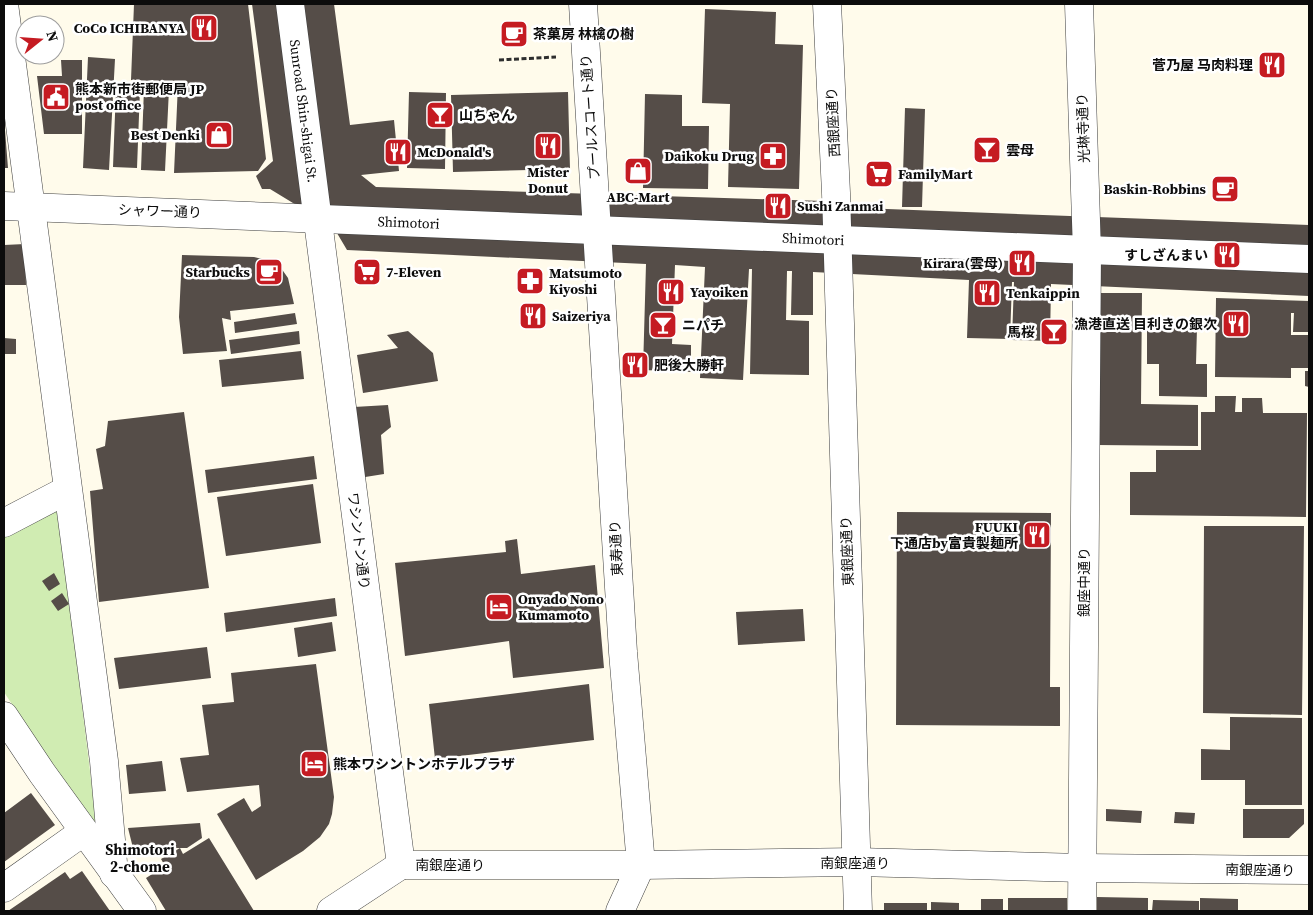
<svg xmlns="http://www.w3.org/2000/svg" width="1313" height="915" font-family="'Source Serif 4','Noto Sans JP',serif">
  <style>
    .green { fill: #d0ecb2 }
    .building { fill: #554d48 }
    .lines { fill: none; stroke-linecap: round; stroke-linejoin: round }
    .street-casing { stroke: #3f3f3f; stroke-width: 29 }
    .path { stroke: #2e2e2e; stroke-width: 3; stroke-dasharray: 5 2.5; stroke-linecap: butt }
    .street { stroke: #fff; stroke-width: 28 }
    .labels { text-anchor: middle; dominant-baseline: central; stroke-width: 5; stroke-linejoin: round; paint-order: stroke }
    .poi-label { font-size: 14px; font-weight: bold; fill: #0c0c0c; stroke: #fff; text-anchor: start }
    .street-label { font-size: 14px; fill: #0c0c0c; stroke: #fff }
    .neighbourhood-label { font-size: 15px; font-weight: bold; fill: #0c0c0c; stroke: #fff }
  </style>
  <rect width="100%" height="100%" fill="#fffbeb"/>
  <!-- green -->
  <path class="green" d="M 58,508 L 98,837 L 4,692 L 4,537 Z"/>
  <!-- building -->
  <path class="building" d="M 134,4 L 248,4 L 266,159 L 258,171 L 174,173 L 178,84 L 131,80 Z
    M 252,4 L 334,4 L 350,125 L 394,120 L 399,171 L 361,175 L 376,187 L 823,201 L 861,208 L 1309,225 L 1309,296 L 1051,284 L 1050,341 L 1012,340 L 1014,282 L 1012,282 L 1010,339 L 967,338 L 969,280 L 813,272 L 813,315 L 791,315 L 792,271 L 787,271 L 786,320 L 809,321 L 809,375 L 750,374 L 752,269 L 749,269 L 743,380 L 700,378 L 705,267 L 675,265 L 672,344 L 691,345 L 691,372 L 643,370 L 646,264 L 347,250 L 334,228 L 270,189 L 262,189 L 256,176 L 273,161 Z
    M 705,9 L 776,12 L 775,44 L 803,45 L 799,189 L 728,187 L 730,104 L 702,103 Z
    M 88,57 L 115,59 L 109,170 L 83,168 Z
    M 61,60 L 82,60 L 82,134 L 44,134 L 37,76 L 62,76 Z
    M 116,88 L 140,89 L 137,168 L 113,167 Z
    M 144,88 L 169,89 L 165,171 L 141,170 Z
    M 409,92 L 446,93 L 445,169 L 407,168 Z
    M 568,92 L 570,169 L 453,172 L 451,95 Z
    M 645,94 L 682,95 L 682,126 L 709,126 L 708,189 L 643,188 Z
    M 905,108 L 925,109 L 922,207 L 902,207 Z
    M 4,130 L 5,130 L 8,168 L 4,168 Z
    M 25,244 L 26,285 L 4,285 L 4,245 Z
    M 182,255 L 254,257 L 270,261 L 281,268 L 288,278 L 294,304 L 230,311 L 231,320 L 222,318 L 227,351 L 183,354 L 179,317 Z
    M 1098,293 L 1142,293 L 1141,404 L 1198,405 L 1198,446 L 1097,445 Z
    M 1216,298 L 1309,301 L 1309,332 L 1293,332 L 1294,313 L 1291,313 L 1291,335 L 1309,335 L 1309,368 L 1291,368 L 1291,378 L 1215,377 Z
    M 295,313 L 297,324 L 235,333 L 234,322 Z
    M 1147,328 L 1197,328 L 1196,364 L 1207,364 L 1207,397 L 1159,396 L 1159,364 L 1147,364 Z
    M 299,331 L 300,344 L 231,354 L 229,340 Z
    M 408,331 L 433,353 L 438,381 L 363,393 L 357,355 L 398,348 L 387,335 Z
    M 4,338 L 16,339 L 16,354 L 4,354 Z
    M 301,351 L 304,379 L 222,387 L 219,360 Z
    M 1305,371 L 1309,371 L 1309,387 L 1305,386 Z
    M 1215,396 L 1236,396 L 1235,412 L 1242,412 L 1242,398 L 1262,398 L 1263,413 L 1307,413 L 1306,517 L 1130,515 L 1130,472 L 1156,472 L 1156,450 L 1201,450 L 1201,412 L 1215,412 Z
    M 388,405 L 391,427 L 381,435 L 384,474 L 359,478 L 354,407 Z
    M 184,412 L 209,588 L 99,602 L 90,491 L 103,489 L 96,449 L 105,446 L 108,421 Z
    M 314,456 L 317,479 L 208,493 L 205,470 Z
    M 313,484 L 321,543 L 226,556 L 217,497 Z
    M 897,512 L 1051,513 L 1050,687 L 1060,687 L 1060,726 L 896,725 Z
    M 1204,526 L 1304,526 L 1302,715 L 1203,713 Z
    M 517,539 L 521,574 L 595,565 L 604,668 L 513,678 L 509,641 L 405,656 L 395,563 L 506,552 L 505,541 Z
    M 54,573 L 60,584 L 49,591 L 42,581 Z
    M 62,593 L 69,604 L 58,611 L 51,601 Z
    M 335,598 L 337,616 L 226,632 L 224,613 Z
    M 803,609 L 805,641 L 738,645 L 736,612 Z
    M 332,622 L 336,651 L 298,657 L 294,628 Z
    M 207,647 L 211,678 L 119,689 L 114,658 Z
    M 316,664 L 334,797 L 332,814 L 329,824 L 320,837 L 303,851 L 256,880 L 217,814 L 244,798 L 252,812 L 261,806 L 259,785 L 187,792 L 180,758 L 209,755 L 202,705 L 234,702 L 231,673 Z
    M 589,684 L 594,740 L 435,759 L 429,704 Z
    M 1230,717 L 1302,718 L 1302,805 L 1245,805 L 1245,780 L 1201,780 L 1201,749 L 1230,750 Z
    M 162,761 L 166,791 L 129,794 L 126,765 Z
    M 31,793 L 55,825 L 4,862 L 4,813 Z
    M 1106,809 L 1142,811 L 1141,823 L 1106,821 Z
    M 1243,809 L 1304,809 L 1304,824 L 1289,838 L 1243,838 Z
    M 1175,812 L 1195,813 L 1194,824 L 1174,823 Z
    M 200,823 L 202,838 L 187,848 L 133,848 L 128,828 Z
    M 209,838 L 254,911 L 166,911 L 146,878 L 165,866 L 161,859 L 180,848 L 183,854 Z
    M 82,871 L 110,911 L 8,911 L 65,872 L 70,879 Z
    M 1097,897 L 1148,898 L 1148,911 L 1097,911 Z
    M 1008,898 L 1067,898 L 1067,911 L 1008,911 Z
    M 1200,898 L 1238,899 L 1238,911 L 1200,911 Z
    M 981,899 L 1003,899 L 1003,911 L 981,911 Z
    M 1153,900 L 1199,901 L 1199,911 L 1152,911 Z
    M 931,902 L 959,903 L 959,911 L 931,911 Z
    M 884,903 L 927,903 L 927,911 L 884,911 Z"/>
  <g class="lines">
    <defs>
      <g id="street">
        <path d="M 4,4 L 104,761 L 114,874"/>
        <path id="s1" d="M 290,4 L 401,865"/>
        <path d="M 583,4 L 623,652 L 641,865 L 620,911"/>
        <path d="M 827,4 L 836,193 L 858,911"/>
        <path d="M 1079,4 L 1087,252 L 1082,911"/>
        <path id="s2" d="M 4,206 L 1309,259"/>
        <path d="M 4,523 L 67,490"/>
        <path d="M 4,716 L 42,773 L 142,911"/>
        <path d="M 401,865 L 641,865 L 857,862 L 1082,868 L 1309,870"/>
        <path d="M 4,888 L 83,832"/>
        <path d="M 331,911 L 401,865"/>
      </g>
    </defs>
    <!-- street casing -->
    <use href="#street" class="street-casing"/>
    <!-- path -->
    <path class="path" d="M 499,60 L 556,57"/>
    <!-- street -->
    <use href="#street" class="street"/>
  </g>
  <!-- icons -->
  <defs>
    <symbol id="restaurant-square" viewBox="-11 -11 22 22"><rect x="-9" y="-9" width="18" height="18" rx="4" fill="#c51b22" stroke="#fff"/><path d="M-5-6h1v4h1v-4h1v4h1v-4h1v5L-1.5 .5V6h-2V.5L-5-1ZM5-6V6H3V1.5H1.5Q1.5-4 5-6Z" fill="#fff"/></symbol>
    <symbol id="cafe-square" viewBox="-11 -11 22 22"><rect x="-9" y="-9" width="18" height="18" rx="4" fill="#c51b22" stroke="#fff"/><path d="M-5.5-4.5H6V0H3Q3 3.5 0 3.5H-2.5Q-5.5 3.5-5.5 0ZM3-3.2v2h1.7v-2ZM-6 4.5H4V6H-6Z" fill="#fff"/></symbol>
    <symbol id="civic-square" viewBox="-11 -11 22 22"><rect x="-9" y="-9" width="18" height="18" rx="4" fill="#c51b22" stroke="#fff"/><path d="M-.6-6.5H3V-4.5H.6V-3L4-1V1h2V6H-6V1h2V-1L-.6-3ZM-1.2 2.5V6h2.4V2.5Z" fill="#fff"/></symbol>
    <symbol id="bar-square" viewBox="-11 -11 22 22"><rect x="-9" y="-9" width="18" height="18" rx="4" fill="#c51b22" stroke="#fff"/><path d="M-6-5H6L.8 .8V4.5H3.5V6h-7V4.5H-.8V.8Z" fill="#fff"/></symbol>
    <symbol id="shop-square" viewBox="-11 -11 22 22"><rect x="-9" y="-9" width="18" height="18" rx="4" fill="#c51b22" stroke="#fff"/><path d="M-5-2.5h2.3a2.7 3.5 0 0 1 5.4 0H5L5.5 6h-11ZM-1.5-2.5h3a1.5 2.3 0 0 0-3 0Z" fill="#fff"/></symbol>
    <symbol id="pharmacy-square" viewBox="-11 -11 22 22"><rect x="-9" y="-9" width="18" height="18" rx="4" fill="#c51b22" stroke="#fff"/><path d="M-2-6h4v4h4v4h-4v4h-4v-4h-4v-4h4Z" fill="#fff"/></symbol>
    <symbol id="supermarket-square" viewBox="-11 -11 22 22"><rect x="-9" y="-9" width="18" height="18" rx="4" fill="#c51b22" stroke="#fff"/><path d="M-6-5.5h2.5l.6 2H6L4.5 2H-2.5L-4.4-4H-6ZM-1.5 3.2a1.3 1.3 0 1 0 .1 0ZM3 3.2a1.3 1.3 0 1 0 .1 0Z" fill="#fff"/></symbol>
    <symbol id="hotel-square" viewBox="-11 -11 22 22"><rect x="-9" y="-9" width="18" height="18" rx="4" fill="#c51b22" stroke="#fff"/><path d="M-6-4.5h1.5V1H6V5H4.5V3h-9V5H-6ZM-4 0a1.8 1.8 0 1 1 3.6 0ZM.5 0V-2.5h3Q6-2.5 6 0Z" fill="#fff"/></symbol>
  </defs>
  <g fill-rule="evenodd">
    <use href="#restaurant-square" x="188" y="12" width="32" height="32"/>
    <use href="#cafe-square" x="498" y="18" width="32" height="32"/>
    <use href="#restaurant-square" x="1256" y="49" width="32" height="32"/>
    <use href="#civic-square" x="40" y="81" width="32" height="32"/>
    <use href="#bar-square" x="424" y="99" width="32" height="32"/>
    <use href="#shop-square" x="203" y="119" width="32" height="32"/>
    <use href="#restaurant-square" x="532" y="130" width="32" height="32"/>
    <use href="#bar-square" x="971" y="134" width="32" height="32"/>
    <use href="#restaurant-square" x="382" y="136" width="32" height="32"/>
    <use href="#pharmacy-square" x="757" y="140" width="32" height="32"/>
    <use href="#shop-square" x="622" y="155" width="32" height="32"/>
    <use href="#supermarket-square" x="863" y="158" width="32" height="32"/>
    <use href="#cafe-square" x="1209" y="173" width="32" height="32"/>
    <use href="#restaurant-square" x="762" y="190" width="32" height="32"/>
    <use href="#restaurant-square" x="1211" y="239" width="32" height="32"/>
    <use href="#restaurant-square" x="1006" y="247" width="32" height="32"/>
    <use href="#cafe-square" x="253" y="256" width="32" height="32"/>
    <use href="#supermarket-square" x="351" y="256" width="32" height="32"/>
    <use href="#pharmacy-square" x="514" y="265" width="32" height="32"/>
    <use href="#restaurant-square" x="655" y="276" width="32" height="32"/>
    <use href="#restaurant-square" x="971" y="277" width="32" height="32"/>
    <use href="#restaurant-square" x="517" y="300" width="32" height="32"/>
    <use href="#restaurant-square" x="1220" y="308" width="32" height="32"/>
    <use href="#bar-square" x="647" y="309" width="32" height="32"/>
    <use href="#bar-square" x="1038" y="316" width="32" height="32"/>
    <use href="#restaurant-square" x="619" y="349" width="32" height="32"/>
    <use href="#restaurant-square" x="1021" y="519" width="32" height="32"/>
    <use href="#hotel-square" x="483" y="591" width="32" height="32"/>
    <use href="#hotel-square" x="298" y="748" width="32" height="32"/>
  </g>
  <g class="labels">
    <!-- poi labels -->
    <g class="poi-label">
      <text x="185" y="28" text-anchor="end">CoCo ICHIBANYA</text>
      <text x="533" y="34">茶菓房 林檎の樹</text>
      <text x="1253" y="65" text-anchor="end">菅乃屋 马肉料理</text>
      <text x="75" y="89">熊本新市街郵便局 JP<tspan x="75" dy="16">post office</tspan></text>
      <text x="459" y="115">山ちゃん</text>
      <text x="200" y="135" text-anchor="end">Best Denki</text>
      <text x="1006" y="150">雲母</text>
      <text x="417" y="152">McDonald's</text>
      <text x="754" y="156" text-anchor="end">Daikoku Drug</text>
      <text x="548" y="172" text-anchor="middle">Mister<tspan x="548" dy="16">Donut</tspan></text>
      <text x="898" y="174">FamilyMart</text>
      <text x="1206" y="189" text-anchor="end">Baskin-Robbins</text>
      <text x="638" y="197" text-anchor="middle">ABC-Mart</text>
      <text x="797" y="206">Sushi Zanmai</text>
      <text x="1208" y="255" text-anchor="end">すしざんまい</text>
      <text x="1003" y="263" text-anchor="end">Kirara(雲母)</text>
      <text x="250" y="272" text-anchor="end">Starbucks</text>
      <text x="386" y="272">7-Eleven</text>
      <text x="549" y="273">Matsumoto<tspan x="549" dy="16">Kiyoshi</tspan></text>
      <text x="690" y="292">Yayoiken</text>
      <text x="1006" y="293">Tenkaippin</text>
      <text x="552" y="316">Saizeriya</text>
      <text x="1217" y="324" text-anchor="end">漁港直送 目利きの銀次</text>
      <text x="682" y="325">ニパチ</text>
      <text x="1035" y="332" text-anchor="end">馬桜</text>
      <text x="654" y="365">肥後大勝軒</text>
      <text x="1018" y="527" text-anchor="end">FUUKI<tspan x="1018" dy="16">下通店by富貴製麺所</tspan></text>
      <text x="518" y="599">Onyado Nono<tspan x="518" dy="16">Kumamoto</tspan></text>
      <text x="333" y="764">熊本ワシントンホテルプラザ</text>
    </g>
    <!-- street labels -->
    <g class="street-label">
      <text stroke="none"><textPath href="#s1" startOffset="108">Sunroad Shin-shigai St.</textPath></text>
      <text transform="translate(590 117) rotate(-94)">プールスコート通り</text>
      <text transform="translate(833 122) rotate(-93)">西銀座通り</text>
      <text transform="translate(1083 128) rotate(-92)">光琳寺通り</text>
      <text transform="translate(160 211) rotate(2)">シャワー通り</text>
      <text stroke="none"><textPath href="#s2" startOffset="405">Shimotori</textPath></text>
      <text stroke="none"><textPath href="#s2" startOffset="810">Shimotori</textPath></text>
      <text transform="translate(359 541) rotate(83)">ワシントン通り</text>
      <text transform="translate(616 548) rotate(-93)">東寿通り</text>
      <text transform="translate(847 551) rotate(-92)">東銀座通り</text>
      <text transform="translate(1084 582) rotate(-90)">銀座中通り</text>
      <text x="855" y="863">南銀座通り</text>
      <text x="450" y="865">南銀座通り</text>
      <text transform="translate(1260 870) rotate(1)">南銀座通り</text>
    </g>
    <!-- neighbourhood labels -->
    <g class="neighbourhood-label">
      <text x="140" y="849">Shimotori<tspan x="140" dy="17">2-chome</tspan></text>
    </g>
  </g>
  <!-- border -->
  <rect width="1313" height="915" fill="none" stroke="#0c0c0c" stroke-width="10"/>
  <!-- north arrow -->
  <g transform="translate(40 40) rotate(73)"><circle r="24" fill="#ffffff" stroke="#9e9e9e"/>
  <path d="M0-4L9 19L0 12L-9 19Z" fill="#c51b22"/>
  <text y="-8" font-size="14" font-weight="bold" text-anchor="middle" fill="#0c0c0c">N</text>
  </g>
</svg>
